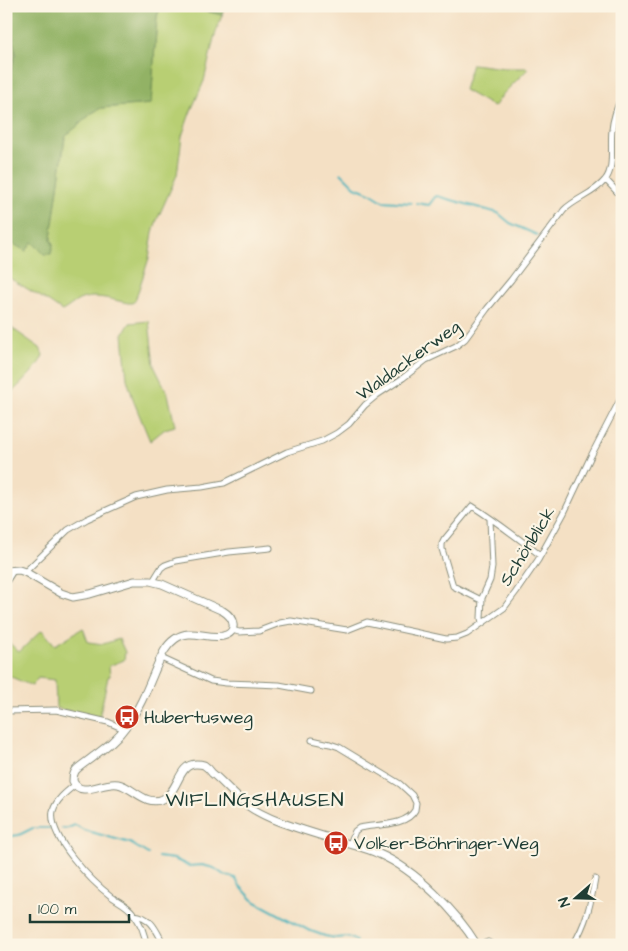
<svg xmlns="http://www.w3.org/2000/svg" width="628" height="951" font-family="'Architects Daughter',sans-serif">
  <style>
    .green { fill: #b8cf73; stroke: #6c8654 }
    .forest { fill: #92b265; stroke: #58784c }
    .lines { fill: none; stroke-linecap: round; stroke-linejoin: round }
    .stream { stroke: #42b2bb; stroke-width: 2 }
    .minor-casing { stroke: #8a8e7c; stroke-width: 7 }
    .tertiary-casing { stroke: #8a8e7c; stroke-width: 9 }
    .minor { stroke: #fff; stroke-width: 5 }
    .tertiary { stroke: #fff; stroke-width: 7 }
    .labels { text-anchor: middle; stroke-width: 4.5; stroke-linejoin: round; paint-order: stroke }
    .street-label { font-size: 18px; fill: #1f3d34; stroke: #fcf5e5 }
    .poi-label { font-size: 18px; fill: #1f3d34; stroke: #fcf5e5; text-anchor: start }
    .quarter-label { font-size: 20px; letter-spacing: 1px; fill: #1f3d34; stroke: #fcf5e5 }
  </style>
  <rect width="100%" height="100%" fill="#fcf5e5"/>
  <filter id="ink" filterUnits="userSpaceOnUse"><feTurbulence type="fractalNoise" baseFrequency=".02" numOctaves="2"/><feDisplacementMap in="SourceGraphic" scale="10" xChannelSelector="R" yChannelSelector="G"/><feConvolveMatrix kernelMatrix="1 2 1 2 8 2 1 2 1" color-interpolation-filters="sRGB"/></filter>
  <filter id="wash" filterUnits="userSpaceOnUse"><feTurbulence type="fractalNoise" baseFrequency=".0096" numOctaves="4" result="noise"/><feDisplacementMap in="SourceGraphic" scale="20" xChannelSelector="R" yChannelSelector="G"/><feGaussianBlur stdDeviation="1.12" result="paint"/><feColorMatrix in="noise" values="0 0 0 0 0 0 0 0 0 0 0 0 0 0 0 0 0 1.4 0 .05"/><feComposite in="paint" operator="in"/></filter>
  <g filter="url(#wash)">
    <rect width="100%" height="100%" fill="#f4e0c4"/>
    <path class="green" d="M 161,6 C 181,6 202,10 222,15 L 214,38 L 204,81 L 190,113 L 182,136 L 177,175 L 157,220 L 153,232 L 149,258 L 135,301 L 132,303 L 128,303 C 112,300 95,293 79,300 C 73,303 68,308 62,311 L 46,300 L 6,276 L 6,225 L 32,242 L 44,254 L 53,246 L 51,238 L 65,137 L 92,113 L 101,108 L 151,104 L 157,16 Z
      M 6,22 C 15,39 17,50 12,68 C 11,74 10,78 6,83 Z
      M 472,64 L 504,68 L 527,68 L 528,69 L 503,94 L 494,107 L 464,90 Z
      M 149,321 L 154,366 L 168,394 L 175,426 L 165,429 L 150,441 L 134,402 L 127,379 L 123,334 L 130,323 Z
      M 6,324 L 40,348 L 43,355 C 40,366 16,389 6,397 Z
      M 83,628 L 88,642 L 103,644 L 119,639 L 125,652 L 124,660 L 109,666 L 110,676 L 108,677 L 99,718 L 56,708 L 55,680 L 38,678 L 32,686 L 9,676 L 8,677 L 6,676 L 7,641 L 19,652 L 42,630 L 55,645 Z"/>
    <path class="forest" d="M 6,6 L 161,6 L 157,16 L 151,104 L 101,108 L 92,113 L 65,137 L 51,238 L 53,246 L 51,254 L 44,254 L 32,242 L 26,251 L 6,240 L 6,83 L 9,78 L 16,54 L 12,33 L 6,22 Z
      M 174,6 L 225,6 L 222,15 L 208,11 Z"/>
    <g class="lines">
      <path class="stream" d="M 341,173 L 355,187 L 370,193 L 383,201 L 411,203
        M 416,203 L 429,205 L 435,197 L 437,196 L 498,213 L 510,223 L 537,235
        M 62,828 L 68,828 L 75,825 L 84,830 L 130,843 L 148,854
        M 6,846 L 9,844 L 11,836 L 19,835 L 33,828 L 50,828
        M 158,857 L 174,859 L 189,866 L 202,865 L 214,868 L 224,875 L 235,878 L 240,886 L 254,901 L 308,930 L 325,936 L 335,938 L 349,937 L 356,941"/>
    </g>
  </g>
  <g filter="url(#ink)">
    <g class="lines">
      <defs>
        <path id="minor" d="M 606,180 L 622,197
          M 25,572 L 68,530 L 87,519 L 136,497 L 167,490 L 202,487 L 224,483 L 287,452 L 322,441 L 337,433 L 349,424 L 365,405 L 377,395 L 403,378 L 426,360 L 456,346 L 465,339 L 487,309 L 511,280 L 564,210 C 576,198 594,194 605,180 C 615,169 610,145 612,130 C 613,119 617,107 622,96
          M 153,581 L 161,568 L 165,565 L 176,561 L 229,552 L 270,548
          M 6,582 L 13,571
          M 481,600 L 453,586 L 442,549 L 442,544 L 444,540 L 472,506 C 496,521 518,538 540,555
          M 482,623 L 481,618 L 482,598 L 490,580 L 492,567 L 490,519
          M 232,630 L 239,632 L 259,631 L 280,623 L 291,621 L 347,630 L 367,622 L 446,639 L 457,638 L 467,634 L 504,608 L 516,592 L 538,560 L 564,513 L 591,456 L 622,396
          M 161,658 L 211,681 L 226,683 L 279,685 L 311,691
          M 6,711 L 56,710 L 108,722 L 124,729
          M 312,740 L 330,744 L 339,747 L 400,784 L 412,795 L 416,803 L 415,810 C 406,827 375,824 359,828 L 355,831 L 350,844
          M 75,785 C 66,792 56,800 53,811 C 48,837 92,882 112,897 C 119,902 127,905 133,913 C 140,922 145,934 146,945
          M 134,915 C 152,917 156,930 164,945
          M 480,945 L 488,942 L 493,945
          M 573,945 C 586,924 591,903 595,879"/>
        <path id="tertiary" d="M 6,571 L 19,570 L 25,572 L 61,593 L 73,597 L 90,594 L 134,581 L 150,581 L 162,584 L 223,611 C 235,618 238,633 223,636 C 206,639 190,628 175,639 C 165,646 161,657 156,668 C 148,687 140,708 127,725 C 118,738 106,747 94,756 C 88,761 81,765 76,770 C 73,774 73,777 73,781 C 81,799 102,781 118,784 C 133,787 146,807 163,799 C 179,791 178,764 196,764 C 199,764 201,764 204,765 C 207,767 210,770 212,773 C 223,782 232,793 243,802 C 254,811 267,817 280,822 C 299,829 319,835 339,841 C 352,845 366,848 379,854 C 416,870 456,911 477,945"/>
      </defs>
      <use href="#minor" class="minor-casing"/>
      <use href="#tertiary" class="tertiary-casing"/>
      <use href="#minor" class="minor"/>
      <use href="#tertiary" class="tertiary"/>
    </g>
  </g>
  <defs>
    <symbol id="bus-disc" viewBox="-11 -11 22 22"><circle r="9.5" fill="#c8321e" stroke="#fcf5e5"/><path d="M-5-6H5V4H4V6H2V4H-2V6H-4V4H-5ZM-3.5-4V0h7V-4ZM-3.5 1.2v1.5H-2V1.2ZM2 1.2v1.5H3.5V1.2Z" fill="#fff"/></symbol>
  </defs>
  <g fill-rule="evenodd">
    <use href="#bus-disc" x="113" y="703" width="28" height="28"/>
    <use href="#bus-disc" x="322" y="829" width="28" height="28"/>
  </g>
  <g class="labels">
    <g class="street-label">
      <text transform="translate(408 360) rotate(-36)" y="6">Waldackerweg</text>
      <text transform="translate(527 546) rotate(-58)" y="6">Schönblick</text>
    </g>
    <g class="poi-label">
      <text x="144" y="723">Hubertusweg</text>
      <text x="354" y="849">Volker-Böhringer-Weg</text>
    </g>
    <g class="quarter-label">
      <text x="255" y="806">WIFLINGSHAUSEN</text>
    </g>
  </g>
  <rect width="628" height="951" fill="none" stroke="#fcf5e5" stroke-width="25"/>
  <g transform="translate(576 898) rotate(250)" stroke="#fcf5e5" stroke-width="4" paint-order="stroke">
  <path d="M0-4L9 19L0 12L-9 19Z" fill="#1f3d34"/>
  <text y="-8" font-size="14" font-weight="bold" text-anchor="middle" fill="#1f3d34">N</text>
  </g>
  <path d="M30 914v8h99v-8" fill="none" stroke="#1f3d34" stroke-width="2.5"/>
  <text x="38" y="914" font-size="15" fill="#1f3d34" stroke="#fcf5e5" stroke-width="4" paint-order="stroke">100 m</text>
</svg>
